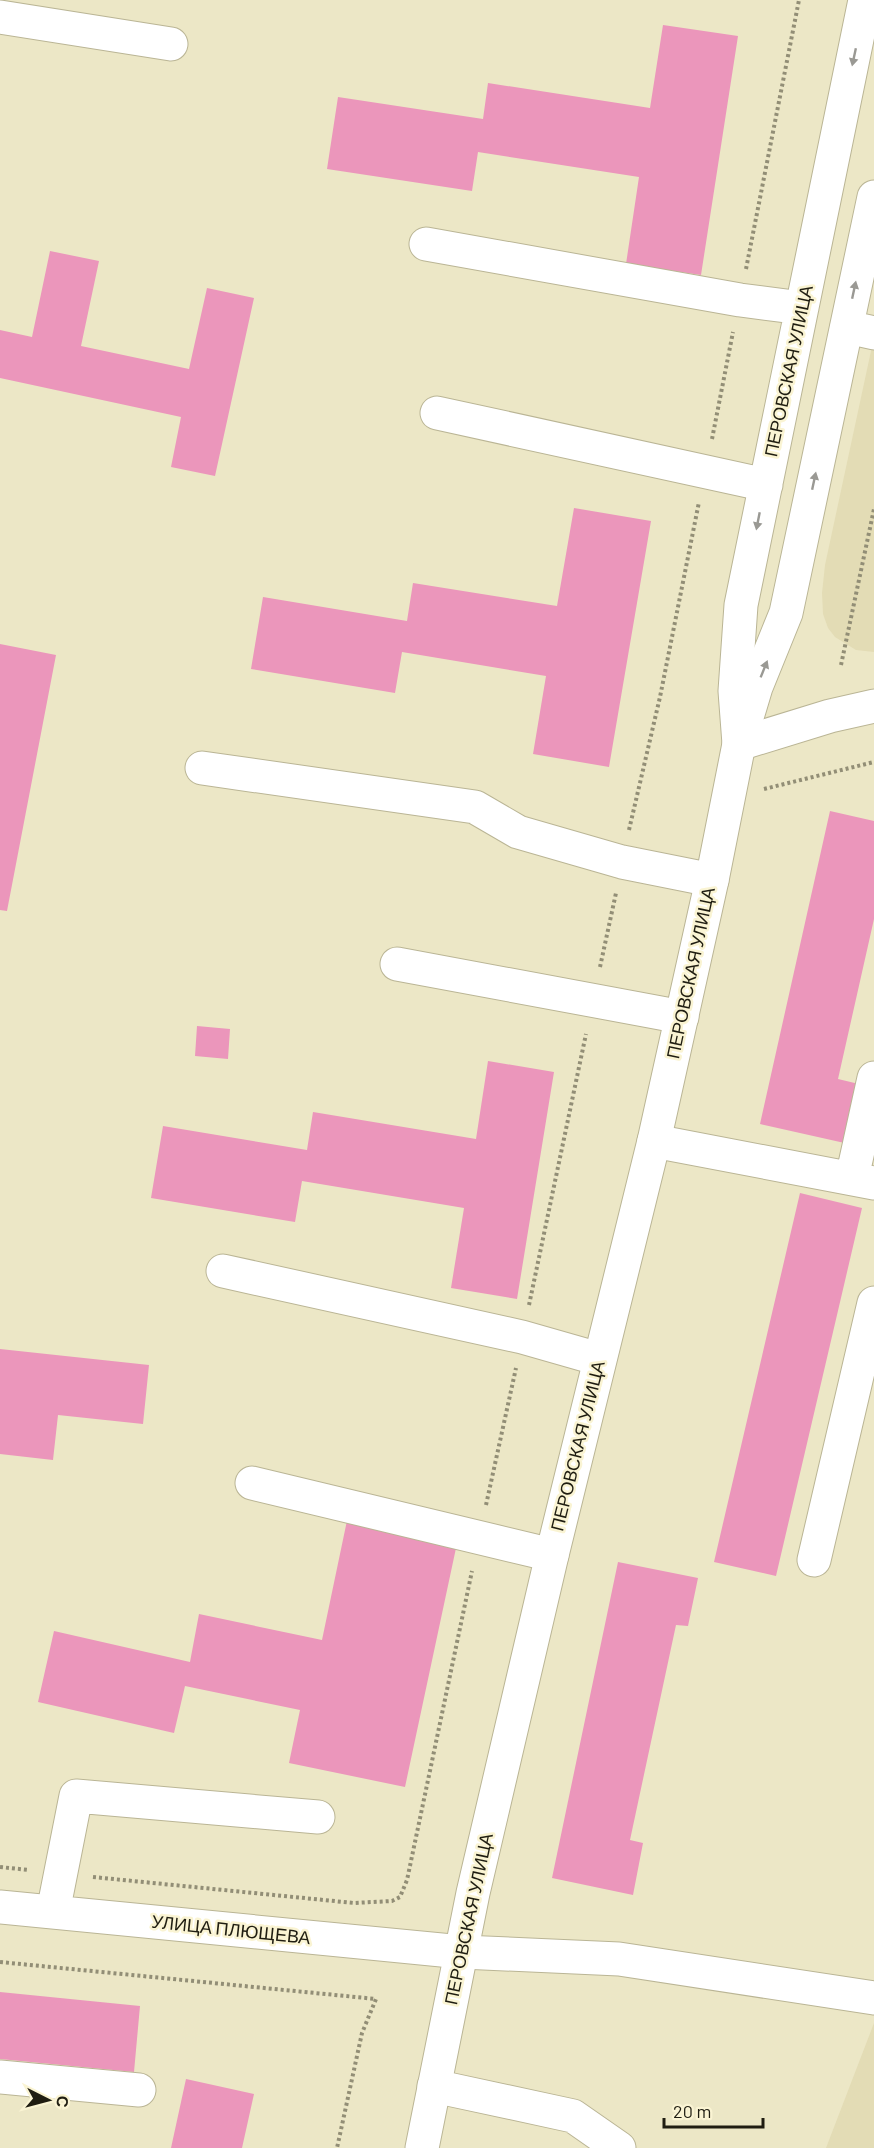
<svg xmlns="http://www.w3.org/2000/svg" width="874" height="2148" font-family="Barlow,sans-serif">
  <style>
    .built { fill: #e3dcb5 }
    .building { fill: #eb96bb }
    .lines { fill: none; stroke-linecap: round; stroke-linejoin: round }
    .minor-casing { stroke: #bab595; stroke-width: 35 }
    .major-casing { stroke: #bab595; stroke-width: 35 }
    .path { stroke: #928e76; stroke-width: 4; stroke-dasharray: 3 3; stroke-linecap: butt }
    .minor { stroke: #fff; stroke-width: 33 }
    .major { stroke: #fff; stroke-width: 33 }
    .oneway { fill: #9a9994 }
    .labels { text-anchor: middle; stroke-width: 5; stroke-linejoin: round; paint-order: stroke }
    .street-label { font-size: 18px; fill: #1f1d11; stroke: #faf4d3 }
  </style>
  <rect width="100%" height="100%" fill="#ece7c6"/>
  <path class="built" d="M 874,337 L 874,652 L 856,650 L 835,637 L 828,628 L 823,614 L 822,593 L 825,565 Z
    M 874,2023 L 874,2148 L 826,2148 Z"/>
  <path class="building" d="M 663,25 L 738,36 L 701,275 L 626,264 L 639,177 L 478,152 L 472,191 L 327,169 L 338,97 L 483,119 L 488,83 L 650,108 Z
    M 50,251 L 99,261 L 81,346 L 189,369 L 207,288 L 254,298 L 215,476 L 171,467 L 181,417 L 0,378 L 0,330 L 32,337 Z
    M 574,508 L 651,521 L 609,767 L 533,754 L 546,676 L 402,652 L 395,693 L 251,669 L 263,597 L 407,621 L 413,583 L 557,606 Z
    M 0,644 L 56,655 L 7,911 L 0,910 Z
    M 830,811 L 874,821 L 874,919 L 838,1079 L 863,1085 L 849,1144 L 760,1124 Z
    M 197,1026 L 230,1029 L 228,1059 L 195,1056 Z
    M 488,1061 L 554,1072 L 517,1299 L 451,1288 L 464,1208 L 302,1181 L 295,1222 L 151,1198 L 163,1126 L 307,1150 L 313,1112 L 476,1139 Z
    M 800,1193 L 862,1208 L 776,1576 L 714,1562 Z
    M 0,1349 L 149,1365 L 143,1424 L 58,1415 L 53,1460 L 0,1454 Z
    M 349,1511 L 459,1534 L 405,1787 L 289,1763 L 300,1710 L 185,1686 L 174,1733 L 38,1702 L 54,1631 L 190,1662 L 199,1614 L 322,1640 Z
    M 618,1562 L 698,1578 L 688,1626 L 676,1625 L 630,1840 L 643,1843 L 633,1895 L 552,1878 Z
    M 0,1992 L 140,2006 L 134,2072 L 0,2059 Z
    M 186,2079 L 254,2094 L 242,2148 L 171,2148 Z"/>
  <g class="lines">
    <defs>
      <path id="minor" d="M 865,0 L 741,605 L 735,691 L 739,744 L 830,716 L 874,706
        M 0,17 L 171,44
        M 426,244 L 740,300 L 802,308
        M 847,327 L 874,333
        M 437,413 L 766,485
        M 202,768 L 475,807 L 518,832 L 622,862 L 712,880
        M 397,964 L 682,1017
        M 654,1141 L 874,1183
        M 852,1178 L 874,1078
        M 223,1271 L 522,1337 L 599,1359
        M 252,1483 L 552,1555
        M 814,1560 L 874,1303
        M 0,1907 L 462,1952 L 619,1959 L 874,1998
        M 53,1912 L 76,1796 L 318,1817
        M 0,2077 L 139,2090
        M 434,2086 L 573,2116 L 619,2148"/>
      <path id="major" d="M 422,2148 L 473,1893 L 552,1555 L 654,1141 L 712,880 L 739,744 L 756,687 L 786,613 L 874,197"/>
    </defs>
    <use href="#minor" class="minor-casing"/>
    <use href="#major" class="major-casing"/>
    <path class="path" d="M 746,269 L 799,0
      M 712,439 L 733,332
      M 841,665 L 874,509
      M 764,789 L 874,762
      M 629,830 L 660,697 L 699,502
      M 600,967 L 616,893
      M 529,1305 L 586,1034
      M 486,1505 L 516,1368
      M 0,1867 L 29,1870
      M 93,1877 L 354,1903 L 392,1901 L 400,1897 L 407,1880 L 472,1571
      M 0,1962 L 376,1999 L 362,2033 L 337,2148"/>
    <use href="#minor" class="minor"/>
    <use href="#major" class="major"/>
  </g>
  <defs><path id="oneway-solid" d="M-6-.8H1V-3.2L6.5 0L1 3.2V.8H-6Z" transform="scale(1.5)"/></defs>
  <g class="oneway">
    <use href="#oneway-solid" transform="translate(854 57) rotate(102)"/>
    <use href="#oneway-solid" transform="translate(854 290) rotate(-78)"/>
    <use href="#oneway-solid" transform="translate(814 481) rotate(-78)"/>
    <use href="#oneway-solid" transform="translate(758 521) rotate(101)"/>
    <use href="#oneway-solid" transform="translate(764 669) rotate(-68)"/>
  </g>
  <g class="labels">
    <g class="street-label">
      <text transform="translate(789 371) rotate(-78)" y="6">ПЕРОВСКАЯ УЛИЦА</text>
      <text transform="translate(691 973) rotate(-78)" y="6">ПЕРОВСКАЯ УЛИЦА</text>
      <text transform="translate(578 1446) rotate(-76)" y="6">ПЕРОВСКАЯ УЛИЦА</text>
      <text transform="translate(469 1919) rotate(-78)" y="6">ПЕРОВСКАЯ УЛИЦА</text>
      <text transform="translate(231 1930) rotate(6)" y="6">УЛИЦА ПЛЮЩЕВА</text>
    </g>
  </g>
  <g transform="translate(48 2100) rotate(96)" stroke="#faf4d3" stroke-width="4.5" paint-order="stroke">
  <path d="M0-4.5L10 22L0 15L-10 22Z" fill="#1f1d11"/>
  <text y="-9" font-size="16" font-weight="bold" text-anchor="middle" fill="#1f1d11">С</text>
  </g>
  <path d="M664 2118v9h99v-9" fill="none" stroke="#1f1d11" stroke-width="3"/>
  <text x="673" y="2118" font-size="18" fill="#1f1d11" stroke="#faf4d3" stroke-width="4.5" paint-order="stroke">20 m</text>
</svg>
